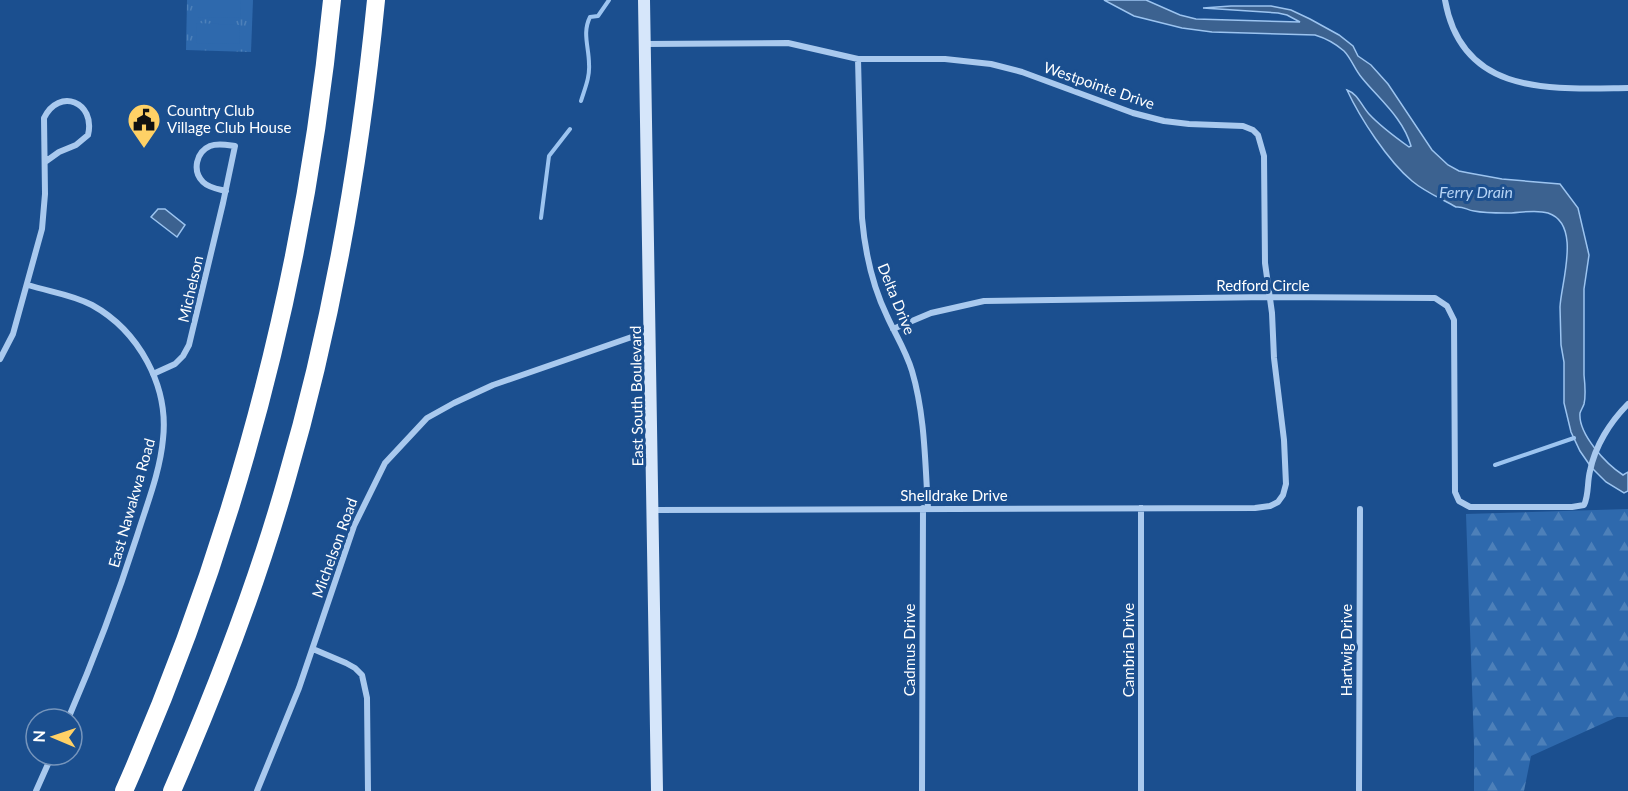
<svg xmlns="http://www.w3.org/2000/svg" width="1628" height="791" font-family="Lato,sans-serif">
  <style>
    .grass { fill: url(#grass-tufts) }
    .forest { fill: url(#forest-firs) }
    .pitch { fill: #2e69ad }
    .water { fill: #3c6290; stroke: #9cc4f0; stroke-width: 1.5 }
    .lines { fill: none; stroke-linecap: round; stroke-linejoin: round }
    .stream { stroke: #9cc4f0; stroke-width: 4 }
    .street { stroke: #a9c9ee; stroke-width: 6 }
    .secondary { stroke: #d6e6fa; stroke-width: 12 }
    .highway { stroke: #fff; stroke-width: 18 }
    .labels { text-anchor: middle; stroke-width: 6; stroke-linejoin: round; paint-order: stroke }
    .street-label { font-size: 15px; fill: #fff; stroke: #1b4f8f }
    .poi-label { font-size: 15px; fill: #fff; stroke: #1b4f8f; text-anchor: start }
    .water-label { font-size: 16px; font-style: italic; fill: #b5d3f5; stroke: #1b4f8f }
  </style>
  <defs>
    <pattern id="grass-tufts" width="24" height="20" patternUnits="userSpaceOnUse" patternTransform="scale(1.5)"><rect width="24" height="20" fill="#2e69ad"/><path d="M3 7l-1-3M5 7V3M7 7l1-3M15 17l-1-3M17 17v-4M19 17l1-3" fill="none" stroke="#4d80b9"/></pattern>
    <pattern id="forest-firs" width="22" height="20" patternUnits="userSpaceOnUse" patternTransform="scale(1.5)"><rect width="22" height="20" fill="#2e69ad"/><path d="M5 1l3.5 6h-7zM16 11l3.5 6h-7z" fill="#4d80b9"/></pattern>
  </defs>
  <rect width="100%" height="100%" fill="#1b4f8f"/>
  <path class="grass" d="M 187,0 L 253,0 L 251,52 L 186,50 Z"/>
  <path class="forest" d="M 1628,509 L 1628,717 L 1617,717 L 1531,756 L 1524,791 L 1474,791 L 1474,745 L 1466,514 Z"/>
  <path class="pitch" d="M 197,0 L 241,0 L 240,18 L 197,17 Z
    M 197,23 L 240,25 L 239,44 L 196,43 Z"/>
  <path class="water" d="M 1104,0 L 1146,0 L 1180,15 L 1196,19 L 1300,22 L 1287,15 L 1278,13 L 1203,8 L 1231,6 L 1271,6 L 1291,10 L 1310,19 L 1339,35 L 1353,46 L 1358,56 L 1371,65 L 1388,84 L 1432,150 L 1448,165 L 1459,171 L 1469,173 L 1502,179 L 1560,184 L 1578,208 L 1589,255 L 1584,289 L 1584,375 C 1585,384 1586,395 1584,404 C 1583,407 1581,410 1580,413 C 1578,434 1606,464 1623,475 L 1628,472 L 1628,491 L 1624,493 L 1606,482 L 1591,467 L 1580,451 L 1571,432 L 1564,403 L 1564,362 L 1561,345 L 1560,307 C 1561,283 1582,224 1548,213 C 1536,209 1519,213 1506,213 C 1496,213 1484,213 1474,211 C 1467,210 1463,206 1456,207 C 1442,199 1425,192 1412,181 C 1388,161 1360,118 1347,90 C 1358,94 1361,105 1369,114 C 1381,127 1395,137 1409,147 L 1411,146 C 1403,118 1380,100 1362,78 C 1355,70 1351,58 1344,51 C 1336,44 1325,38 1315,35 L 1212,32 L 1182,28 L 1134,16 Z
    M 158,209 L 165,209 L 185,225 L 177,237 L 151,217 Z"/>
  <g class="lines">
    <path class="stream" d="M 581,101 C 585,88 590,77 589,64 C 589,47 582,33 590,17 L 598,16 L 609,0
      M 541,218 L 549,156 L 570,129
      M 1495,465 L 1574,438"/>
    <path class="street" d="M 1445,0 C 1462,97 1552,89 1628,88
      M 645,44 L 788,43 L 858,59 L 945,59 L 991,64 L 1022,72 L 1133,113 L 1164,121 L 1189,124 L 1243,126 L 1253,130 L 1258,135 L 1264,156 L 1265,263 L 1272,313 L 1274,358 L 1284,440 L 1286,484 L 1283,495 L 1278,502 L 1270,506 L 1255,508 L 653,510
      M 858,59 L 862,218 C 865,252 872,285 887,316 C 895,334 906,351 912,371 C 925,415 925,462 928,508
      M 28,285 C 50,292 71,294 92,305 C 139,331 169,386 163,439 C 160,472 147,504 137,536 C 117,598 94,659 68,719
      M 893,329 L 931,313 L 984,301 L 1270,297 L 1435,298 L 1447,306 L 1454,320 L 1455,492 L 1459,501 L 1470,507 L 1572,507 L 1584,505 C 1589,495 1587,482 1590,471 C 1595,446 1610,422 1628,404
      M 0,359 L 13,334 L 42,229 L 45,194 L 44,118 C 59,87 96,102 88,135 L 76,145 L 59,152 L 45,162
      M 153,374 L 175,364 L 183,356 L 189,345 L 223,203 L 235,146 C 227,145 218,143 210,146 C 196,152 192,171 203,182 C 209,188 218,189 226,191
      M 313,649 L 346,663 L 355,668 L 362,675 L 367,698 L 368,791
      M 36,791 L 52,755
      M 257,791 L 299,688 L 354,526 L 385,463 L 427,418 L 454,403 L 493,385 L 649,331
      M 922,791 L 923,508
      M 1141,791 L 1141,508
      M 1359,791 L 1360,509"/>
    <path class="secondary" d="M 644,0 L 657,791"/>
    <path class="highway" d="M 124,791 C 236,537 305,277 332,0
      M 172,791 C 216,690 256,587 286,481 C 332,324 360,163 376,0"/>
  </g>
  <defs>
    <symbol id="civic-pin" viewBox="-11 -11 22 30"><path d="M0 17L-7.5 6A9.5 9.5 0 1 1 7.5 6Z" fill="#ffd166" stroke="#1b4f8f"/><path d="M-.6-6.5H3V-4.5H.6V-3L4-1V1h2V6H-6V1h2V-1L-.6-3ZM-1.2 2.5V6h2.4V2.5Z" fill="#111"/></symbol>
  </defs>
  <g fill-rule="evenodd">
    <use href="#civic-pin" x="125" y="101" width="38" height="52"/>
  </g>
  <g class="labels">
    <g class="street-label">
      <text transform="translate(1099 86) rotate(19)" y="5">Westpointe Drive</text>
      <text x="1263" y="291">Redford Circle</text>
      <text transform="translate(191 289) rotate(-77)" y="5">Michelson</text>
      <text transform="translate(896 299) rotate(68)" y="5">Delta Drive</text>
      <text transform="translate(637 396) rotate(-91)" y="5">East South Boulevard</text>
      <text x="954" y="501">Shelldrake Drive</text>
      <text transform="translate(132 503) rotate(-74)" y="5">East Nawakwa Road</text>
      <text transform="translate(335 548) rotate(-70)" y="5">Michelson Road</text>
      <text transform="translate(910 650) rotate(-90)" y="5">Cadmus Drive</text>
      <text transform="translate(1129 650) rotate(-90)" y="5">Cambria Drive</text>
      <text transform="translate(1347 650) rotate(-90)" y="5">Hartwig Drive</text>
    </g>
    <g class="poi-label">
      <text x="167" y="116">Country Club<tspan x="167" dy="17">Village Club House</tspan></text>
    </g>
    <g class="water-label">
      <text x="1476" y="198">Ferry Drain</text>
    </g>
  </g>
  <g transform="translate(54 737) rotate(272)"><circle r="28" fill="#1b4f8f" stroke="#7695bc" stroke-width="1.5"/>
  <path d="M0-4.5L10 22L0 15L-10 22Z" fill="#ffd166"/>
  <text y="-9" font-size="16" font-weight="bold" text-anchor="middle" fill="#ffffff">N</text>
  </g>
</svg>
